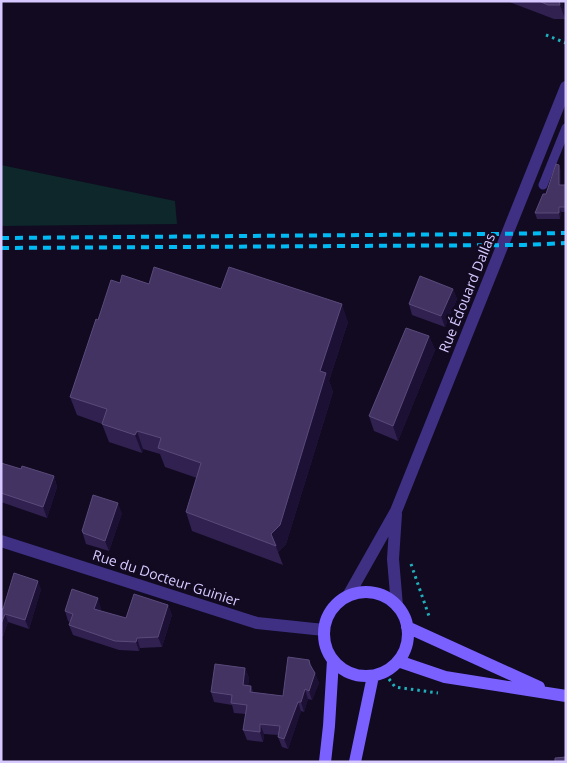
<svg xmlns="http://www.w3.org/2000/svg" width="567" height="763" font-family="'Open Sans',sans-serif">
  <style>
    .grass { fill: #0d272a }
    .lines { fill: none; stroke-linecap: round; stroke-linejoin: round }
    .path { stroke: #20b0bc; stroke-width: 3; stroke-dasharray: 2.5 4; stroke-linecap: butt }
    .service { stroke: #3f3084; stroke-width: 9 }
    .tertiary { stroke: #3f3084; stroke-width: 12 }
    .secondary { stroke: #7a60ff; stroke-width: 12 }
    .rail { stroke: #00baf4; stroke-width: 4; stroke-dasharray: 8 6; stroke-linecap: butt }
    .wall { fill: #312150 }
    .shaded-wall { fill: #1c1035 }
    .building { fill: #423363; stroke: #5a4a7b }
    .labels { text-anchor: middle; stroke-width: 5; stroke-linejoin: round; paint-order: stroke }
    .street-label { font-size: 14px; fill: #d7c9ff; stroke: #110a20 }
  </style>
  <rect width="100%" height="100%" fill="#110a20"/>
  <path class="grass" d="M 1,165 L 175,201 L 177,224 L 1,226 Z"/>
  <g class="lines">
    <path class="path" d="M 546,35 L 566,43
      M 411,564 L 430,619
      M 389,679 L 395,687 L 438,693"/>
    <path class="service" d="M 543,185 L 566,128"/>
    <path class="tertiary" d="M 396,514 L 393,559 L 397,606
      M 1,541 L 257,623 L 324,630
      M 348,596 L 396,511 L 566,87"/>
    <path class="secondary" d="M324 634a42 42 0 1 1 84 0a42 42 0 1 1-84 0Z
      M 407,627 L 539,687
      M 398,661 L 445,677 L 566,696
      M 325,762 L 329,726 L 333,660
      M 355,762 L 373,676"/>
    <path class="rail" d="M 1,238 L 490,234 L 566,233
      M 1,248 L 524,245 L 566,243"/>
  </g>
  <path class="wall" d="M 507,1 L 562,1 L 565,19 L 554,19 Z
    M 561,170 L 561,185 L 566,185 L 566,212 L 561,212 L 560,219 L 537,219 L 535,213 L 546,194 Z
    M 120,283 L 221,289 L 348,322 L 329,381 L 333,392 L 286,544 L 278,552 L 283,565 L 192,531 L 186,512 L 197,478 L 165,467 L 160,454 L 143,449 L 142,453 L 109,442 L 102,424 L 77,415 L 70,397 L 98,320 Z
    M 453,289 L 457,299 L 445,327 L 412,315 L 409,304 Z
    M 429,336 L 435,350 L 398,441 L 374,431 L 369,416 Z
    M 1,463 L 21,469 L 54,476 L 57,487 L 47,518 L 1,502 Z
    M 122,513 L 109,551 L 86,544 L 82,531 Z
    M 41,589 L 29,629 L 8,622 L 3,636 L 1,635 L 1,609 L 3,609 Z
    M 168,605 L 172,615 L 162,647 L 140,648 L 139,651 L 119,650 L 73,635 L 69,625 L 70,622 L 68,621 L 65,611 L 101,608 L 100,611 L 126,618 Z
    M 309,660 L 319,683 L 312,700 L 308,699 L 304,712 L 301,711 L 288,749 L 282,747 L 278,737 L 278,735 L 264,734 L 263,742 L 247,740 L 243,730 L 246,714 L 234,713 L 232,705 L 214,702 L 211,692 L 245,668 L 249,678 L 248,686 L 251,686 L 253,692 L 283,696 Z"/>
  <path class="shaded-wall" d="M 559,1 L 562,1 L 565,19 L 560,5 Z
    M 559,165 L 561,170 L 561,190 L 559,185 Z
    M 559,207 L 561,212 L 560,219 L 559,213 Z
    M 453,289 L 457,299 L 445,327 L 441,316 Z
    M 342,304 L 348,322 L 329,381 L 333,392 L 286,544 L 278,552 L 271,534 L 320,371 Z
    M 429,336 L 435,350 L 398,441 L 393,426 Z
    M 137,431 L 143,449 L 142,453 L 135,435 Z
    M 54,476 L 57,487 L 47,518 L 43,507 Z
    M 118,503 L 122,513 L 109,551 L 105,541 Z
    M 38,581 L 41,589 L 29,629 L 25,620 Z
    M 98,598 L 101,608 L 98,619 L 94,609 Z
    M 168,605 L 172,615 L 162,647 L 158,637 Z
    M 5,614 L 8,622 L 3,636 L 1,630 L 1,624 Z
    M 137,638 L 140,648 L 139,651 L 136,642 Z
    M 245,668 L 249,678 L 247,695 L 243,685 Z
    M 315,673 L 319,683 L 312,700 L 309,691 Z
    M 305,689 L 308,699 L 304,712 L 301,702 Z
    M 298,702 L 301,711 L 288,749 L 284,739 Z
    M 260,724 L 264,734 L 263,742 L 260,732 Z"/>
  <path class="building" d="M 539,1 L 559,1 L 560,5 L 548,5 Z
    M 556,164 L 559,165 L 559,185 L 566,185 L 566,207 L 559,207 L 559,213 L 535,213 L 543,194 L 546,194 Z
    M 154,267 L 221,289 L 229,267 L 342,304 L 320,371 L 326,373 L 280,525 L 271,534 L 276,546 L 186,512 L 201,463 L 158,448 L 161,438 L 137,431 L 135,435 L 102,424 L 107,409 L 70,397 L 96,319 L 98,320 L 111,280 L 120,283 L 122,275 L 149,284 Z
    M 420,276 L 453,289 L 441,316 L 409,304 Z
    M 406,328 L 429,336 L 393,426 L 369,416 Z
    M 1,463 L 21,469 L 22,466 L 54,476 L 43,507 L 1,493 Z
    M 93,495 L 118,503 L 105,541 L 83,533 L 83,532 L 82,531 Z
    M 14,573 L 38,581 L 25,620 L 5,614 L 1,624 L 1,609 L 3,609 Z
    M 72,589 L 98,598 L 94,609 L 126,618 L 134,594 L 168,605 L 158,637 L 137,638 L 136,642 L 115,641 L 69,625 L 73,614 L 65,611 Z
    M 288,657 L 309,660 L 310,665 L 315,673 L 309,691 L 305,689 L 301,702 L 298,702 L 284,739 L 278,737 L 280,726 L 260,724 L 260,732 L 243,730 L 247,705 L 231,703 L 232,695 L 211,692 L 215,664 L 245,668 L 243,685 L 251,686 L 250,692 L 283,696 Z
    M 566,757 L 566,762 L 555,762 L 555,758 Z"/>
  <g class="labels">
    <g class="street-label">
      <text transform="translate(467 293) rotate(-68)" y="5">Rue Édouard Dallas</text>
      <text transform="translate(166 578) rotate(18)" y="5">Rue du Docteur Guinier</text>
    </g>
  </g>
  <rect width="567" height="763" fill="none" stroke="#d7c9ff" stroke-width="5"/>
</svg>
